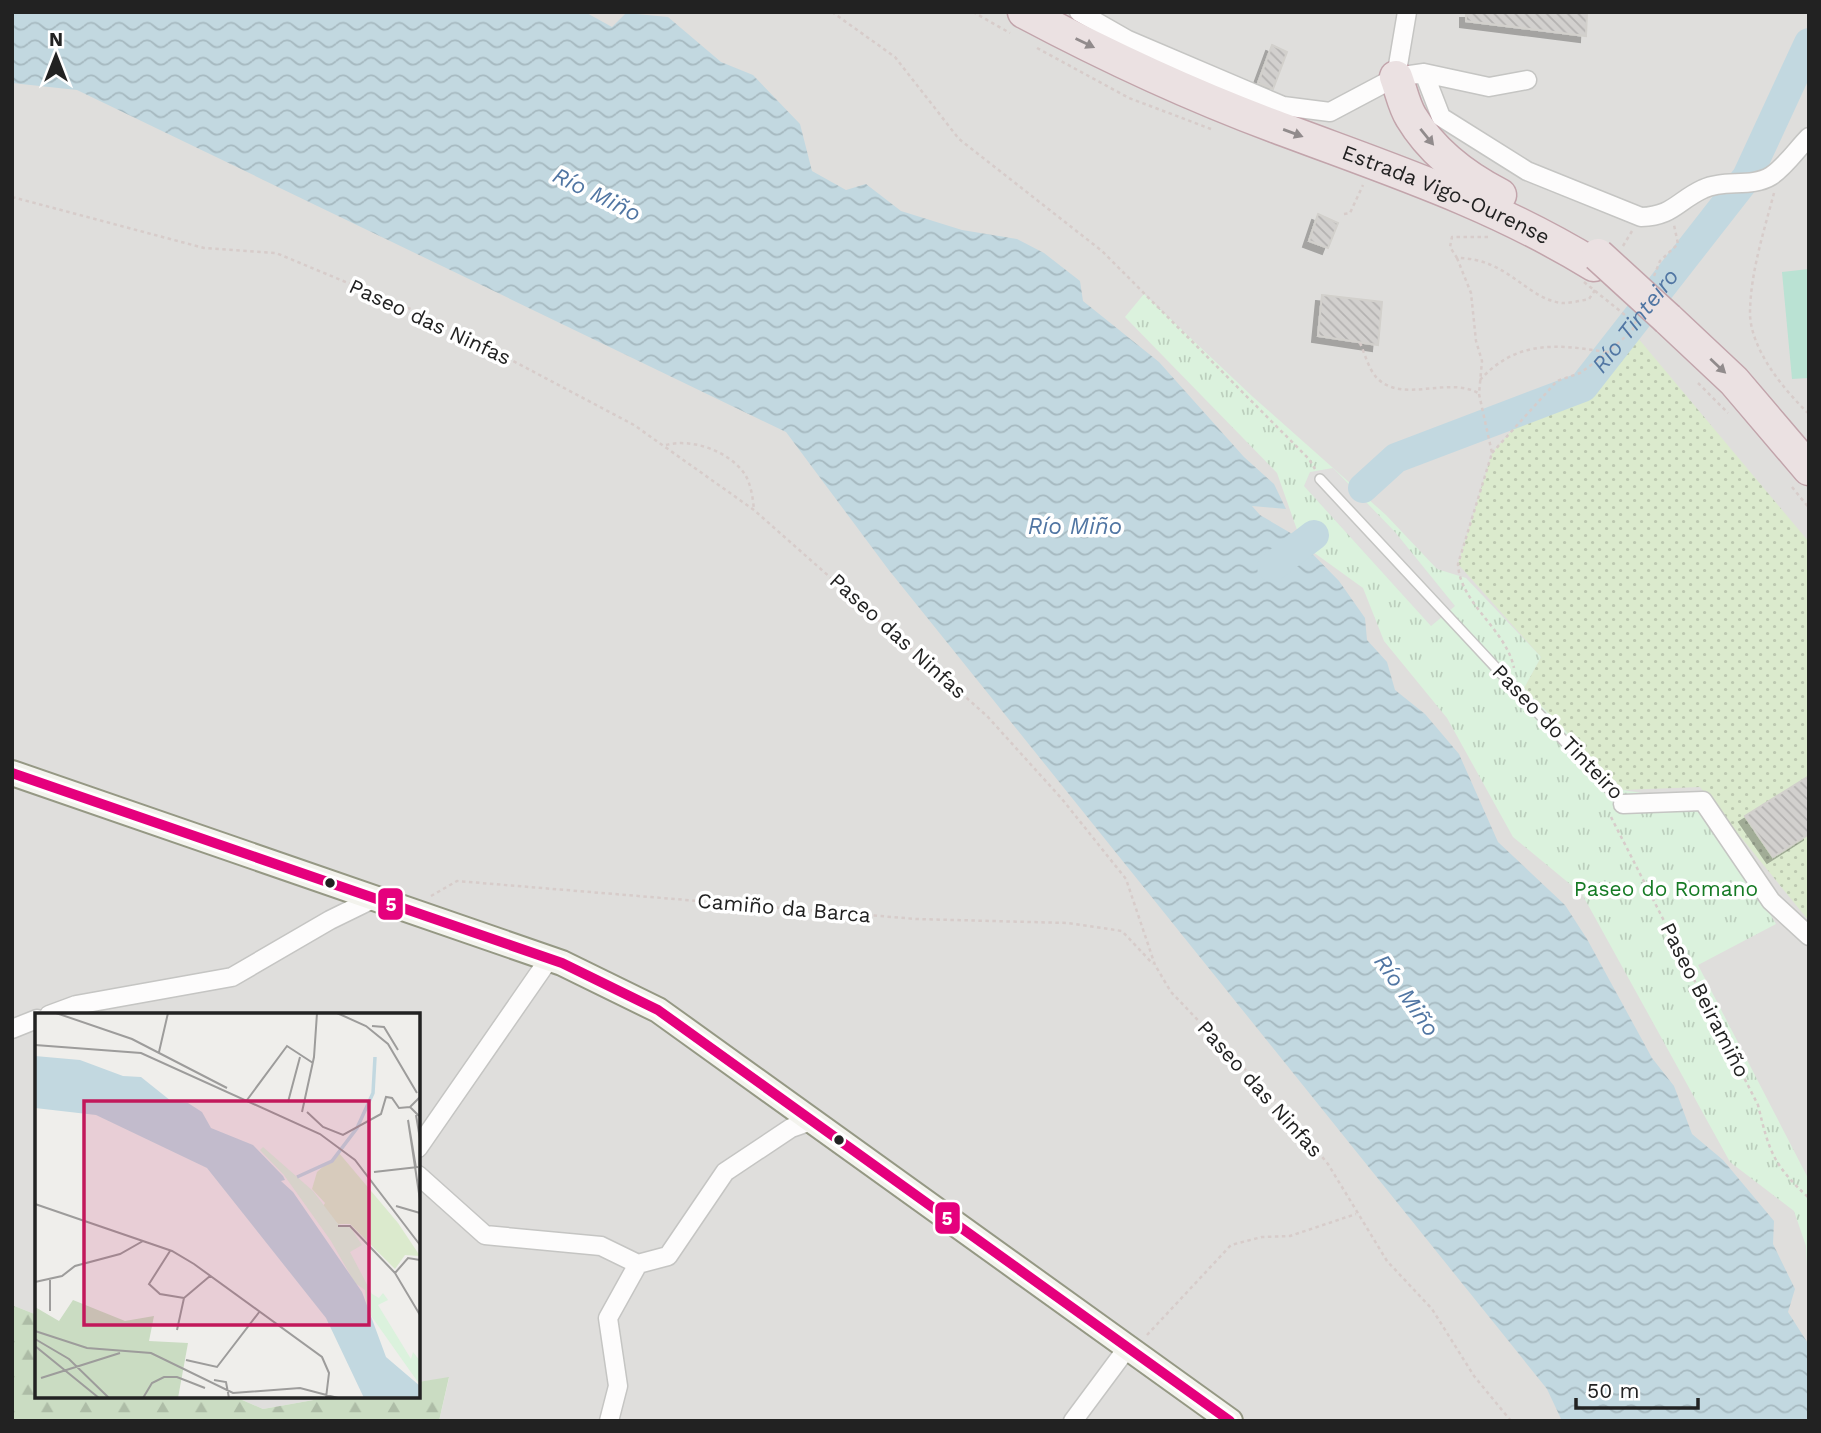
<svg xmlns="http://www.w3.org/2000/svg" width="1821" height="1433" font-family="'Work Sans',sans-serif">
  <style>
    .residential { fill: #dfdedc }
    .grass { fill: url(#grass-dots) }
    .forest { fill: url(#forest-firs) }
    .park { fill: url(#park-tufts) }
    .pitch { fill: #bae2d3 }
    .parking { fill: #e0dfde }
    .water { fill: url(#water-waves) }
    .lines { fill: none; stroke-linecap: round; stroke-linejoin: round }
    .river { stroke: #c2d8e0; stroke-width: 30 }
    .building { fill: url(#building-back-hatch); stroke: #d2d0cc; stroke-width: 2; filter: url(#shadow) }
    .lane-casing { stroke: #c5c5c3; stroke-width: 12 }
    .street-casing { stroke: #c5c5c3; stroke-width: 21 }
    .secondary-casing { stroke: #959884; stroke-width: 28 }
    .highway-casing { stroke: #c2a4ab; stroke-width: 35 }
    .path { stroke: #d7ccca; stroke-width: 2.5; stroke-dasharray: 3.5 3.5; stroke-linecap: butt }
    .lane { stroke: #fdfcfc; stroke-width: 9 }
    .street { stroke: #fdfcfc; stroke-width: 18 }
    .secondary { stroke: #f3f3ed; stroke-width: 24 }
    .highway { stroke: #ebe1e2; stroke-width: 32 }
    .highway-bridge-casing { stroke: #c2a4ab; stroke-width: 35; stroke-linecap: butt }
    .path-bridge { stroke: #d7ccca; stroke-width: 2.5; stroke-dasharray: 3.5 3.5; stroke-linecap: butt }
    .highway-bridge { stroke: #ebe1e2; stroke-width: 32 }
    .bus-1-casing { stroke: #fff; stroke-width: 16 }
    .bus-1 { stroke: #e5007d; stroke-width: 10 }
    .oneway { fill: #918b8c }
    .bus-dot { fill: #222; stroke: #fff; stroke-width: 2.5 }
    .labels { text-anchor: middle; stroke-width: 7; stroke-linejoin: round; paint-order: stroke }
    .street-label { font-size: 21px; fill: #222; stroke: #fff }
    .park-label { font-size: 21px; fill: #157a24; stroke: #fff }
    .water-label { font-size: 23px; font-style: italic; fill: #5176a3; stroke: #fff }
    .inset-river { fill: none; stroke: #c2d8e0; stroke-width: 3.5 }
    .inset-road { fill: none; stroke: #9d9c9b; stroke-width: 2 }
    .view { fill: #c2185b; fill-opacity: 0.15; stroke: #c2185b; stroke-width: 3.5 }
    .inset-edge { fill: none; stroke: #222; stroke-width: 3.5 }
    .line-badge { stroke: #fff; stroke-width: 2.5 }
    .badge-label { font-size: 19px; text-anchor: middle; font-weight: bold; fill: #fff }
  </style>
  <defs>
    <pattern id="grass-dots" width="8" height="8" patternUnits="userSpaceOnUse" patternTransform="scale(1.75)"><rect width="8" height="8" fill="#dbeacd"/><path d="M2 2h.1M6 6h.1" fill="none" stroke="#bcc8b0" stroke-width="1.8" stroke-linecap="round"/></pattern>
    <pattern id="forest-firs" width="22" height="20" patternUnits="userSpaceOnUse" patternTransform="scale(1.75)"><rect width="22" height="20" fill="#cadcc2"/><path d="M5 1l3.5 6h-7zM16 11l3.5 6h-7z" fill="#adbca6"/></pattern>
    <pattern id="park-tufts" width="24" height="20" patternUnits="userSpaceOnUse" patternTransform="scale(1.75)"><rect width="24" height="20" fill="#dbf2dd"/><path d="M3 7l-1-3M5 7V3M7 7l1-3M15 17l-1-3M17 17v-4M19 17l1-3" fill="none" stroke="#bccfbd"/></pattern>
    <pattern id="water-waves" width="16" height="10" patternUnits="userSpaceOnUse" patternTransform="scale(1.75)"><rect width="16" height="10" fill="#c2d8e0"/><path d="M0 5q4-4 8 0t8 0" fill="none" stroke="#a6b9c0"/></pattern>
    <pattern id="building-back-hatch" width="6" height="6" patternUnits="userSpaceOnUse" patternTransform="scale(1.75)"><rect width="6" height="6" fill="#d2d0ce"/><path d="M-1 5l2 2M0 0l6 6M5-1l2 2" fill="none" stroke="#b4b2b1"/></pattern>
    <filter id="shadow"><feDropShadow dx="-6" dy="6" stdDeviation="0" flood-color="#0004"/></filter>
  </defs>
  <rect width="100%" height="100%" fill="#efeeeb"/>
  <path class="residential" d="M 12,12 L 1809,12 L 1809,1421 L 439,1421 L 449,1378 L 418,1382 L 418,1015 L 37,1015 L 37,1315 L 12,1305 Z
    M 233,1396 L 336,1396 L 263,1409 Z"/>
  <path class="grass" d="M 1632,331 L 1809,542 L 1809,921 L 1700,787 L 1623,790 L 1524,688 L 1541,657 L 1458,564 L 1492,453 L 1528,412 L 1591,393 Z"/>
  <path class="forest" d="M 12,1305 L 37,1315 L 37,1396 L 233,1396 L 263,1409 L 336,1396 L 418,1396 L 418,1382 L 449,1377 L 439,1421 L 12,1421 Z"/>
  <path class="park" d="M 1144,294 L 1253,397 L 1386,515 L 1437,569 L 1466,578 L 1541,657 L 1524,688 L 1623,790 L 1661,796 L 1688,809 L 1710,815 L 1776,924 L 1698,965 L 1809,1180 L 1809,1308 L 1806,1246 L 1794,1211 L 1730,1162 L 1582,894 L 1513,837 L 1447,718 L 1384,641 L 1363,588 L 1302,544 L 1277,473 L 1125,317 Z"/>
  <path class="pitch" d="M 1809,269 L 1809,378 L 1792,379 L 1782,272 Z"/>
  <path class="parking" d="M 1333,468 L 1395,532 L 1455,606 L 1431,626 L 1304,486 L 1310,472 Z"/>
  <path class="water" d="M 12,12 L 585,12 L 612,27 L 626,13 L 668,17 L 721,62 L 753,75 L 800,124 L 812,171 L 846,190 L 866,184 L 901,211 L 962,230 L 1017,239 L 1044,253 L 1080,281 L 1083,301 L 1159,362 L 1244,457 L 1274,484 L 1286,509 L 1252,506 L 1260,515 L 1294,535 L 1339,581 L 1365,618 L 1367,640 L 1387,662 L 1395,690 L 1425,714 L 1459,754 L 1498,842 L 1565,905 L 1587,939 L 1652,1058 L 1674,1086 L 1692,1134 L 1723,1160 L 1774,1221 L 1773,1244 L 1795,1289 L 1788,1312 L 1809,1345 L 1809,1421 L 1562,1421 L 1547,1389 L 888,569 L 786,432 L 77,90 L 12,83 Z"/>
  <g class="lines">
    <g class="river">
      <path id="s1" d="M 1363,488 L 1396,458 L 1583,387 L 1747,177 L 1809,43"/>
      <path d="M 1272,567 L 1314,535"/>
    </g>
  </g>
  <path class="building" d="M 1466,12 L 1587,12 L 1586,36 L 1466,21 Z
    M 1272,45 L 1287,52 L 1273,89 L 1258,83 Z
    M 1318,214 L 1338,223 L 1328,248 L 1309,241 Z
    M 1322,295 L 1382,302 L 1378,345 L 1318,336 Z
    M 1809,776 L 1809,834 L 1773,857 L 1745,816 Z"/>
  <g class="lines">
    <defs>
      <path id="lane" d="M 1320,479 L 1623,804"/>
      <path id="street" d="M 1079,12 L 1128,40 L 1283,106 L 1330,112 L 1396,77 L 1424,73 L 1489,87 L 1527,80
        M 1424,73 L 1441,117 L 1527,171 L 1641,217 C 1673,216 1677,201 1703,189 C 1723,179 1752,188 1771,176 C 1785,167 1797,149 1809,137
        M 1396,77 L 1407,12
        M 1623,804 L 1703,801 L 1771,901 L 1809,936
        M 49,1015 L 76,1005 L 232,977 L 330,920 L 375,898
        M 12,1029 L 37,1019
        M 418,1148 L 549,959
        M 418,1175 L 485,1235 L 601,1246 L 638,1264
        M 609,1421 L 618,1386 L 608,1318 L 638,1264 L 668,1256 L 725,1172 L 791,1128 L 814,1120
        M 1073,1421 L 1128,1347"/>
      <path id="secondary" d="M 12,773 L 562,963 L 658,1010 L 1230,1421"/>
      <g id="highway">
        <path id="s2" d="M 1024,12 C 1105,55 1188,94 1274,126 C 1388,169 1489,201 1594,265"/>
        <path d="M 1396,77 C 1401,90 1404,106 1411,117 C 1432,152 1465,177 1500,195"/>
        <path d="M 1668,319 L 1734,381 L 1809,469"/>
      </g>
    </defs>
    <use href="#lane" class="lane-casing"/>
    <use href="#street" class="street-casing"/>
    <use href="#secondary" class="secondary-casing"/>
    <use href="#highway" class="highway-casing"/>
    <path class="path" d="M 832,12 L 895,57 L 959,139 L 1102,251 L 1309,459 L 1315,469
      M 973,12 L 1010,33
      M 1037,48 L 1129,98 L 1211,129
      M 1774,193 C 1764,231 1750,274 1750,314 C 1751,350 1784,390 1809,414
      M 12,197 L 204,248 L 276,253 L 432,318 L 634,425 L 754,510 L 987,716 L 1062,799 L 1126,879 L 1155,965 L 1171,992 L 1280,1106 L 1328,1164 L 1387,1261 L 1432,1309 L 1474,1376 L 1511,1421
      M 1344,214 L 1350,213 L 1363,185
      M 1488,237 L 1452,237 L 1450,247 L 1457,258 C 1508,258 1526,299 1562,303 C 1570,303 1580,301 1589,299 L 1595,290
      M 1623,246 L 1632,231
      M 1457,258 L 1471,293 L 1476,341 L 1482,361 L 1479,394 L 1492,453 L 1458,564 C 1460,604 1506,629 1514,668
      M 1654,276 L 1660,261 L 1678,244 L 1674,225
      M 1360,343 C 1365,354 1369,370 1377,378 C 1402,404 1448,376 1478,393
      M 1480,380 C 1516,340 1557,344 1606,352
      M 1698,383 L 1728,413
      M 666,445 C 692,438 728,451 744,473 C 751,483 753,499 754,510
      M 1492,453 L 1557,381 L 1580,373 L 1602,357 L 1632,331 L 1636,321
      M 1792,487 L 1809,508
      M 1611,817 L 1758,1105 C 1769,1151 1773,1165 1809,1198
      M 431,896 L 457,881 L 916,919 L 1068,923 L 1122,931 L 1153,964
      M 1147,1335 L 1231,1245 L 1262,1237 L 1290,1236 L 1356,1214"/>
    <use href="#lane" class="lane"/>
    <use href="#street" class="street"/>
    <use href="#secondary" class="secondary"/>
    <use href="#highway" class="highway"/>
    <defs>
      <path id="highway-bridge" d="M 1598,255 L 1668,319"/>
    </defs>
    <use href="#highway-bridge" class="highway-bridge-casing"/>
    <path class="path-bridge" d="M 1584,282 L 1625,315"/>
    <use href="#highway-bridge" class="highway-bridge"/>
    <defs>
      <path id="bus-1" d="M 12,773 L 562,963 L 658,1010 L 1230,1421"/>
    </defs>
    <use href="#bus-1" class="bus-1-casing"/>
    <use href="#bus-1" class="bus-1"/>
  </g>
  <defs><path id="oneway-solid" d="M-6-.8H1V-3.2L6.5 0L1 3.2V.8H-6Z" transform="scale(1.75)"/></defs>
  <g class="oneway">
    <use href="#oneway-solid" transform="translate(1085 43) rotate(26)"/>
    <use href="#oneway-solid" transform="translate(1293 133) rotate(20)"/>
    <use href="#oneway-solid" transform="translate(1427 137) rotate(51)"/>
    <use href="#oneway-solid" transform="translate(1718 366) rotate(43)"/>
  </g>
  <g class="bus-dot">
    <circle cx="330" cy="883" r="6"/>
    <circle cx="839" cy="1140" r="6"/>
  </g>
  <g class="labels">
    <g class="street-label">
      <text dy="7" stroke="none"><textPath href="#s2" startOffset="460">Estrada Vigo-Ourense</textPath></text>
      <text transform="translate(430 322) rotate(25)" y="7">Paseo das Ninfas</text>
      <text transform="translate(898 636) rotate(42)" y="7">Paseo das Ninfas</text>
      <text transform="translate(1558 732) rotate(46)" y="7">Paseo do Tinteiro</text>
      <text transform="translate(784 908) rotate(5)" y="7">Camiño da Barca</text>
      <text transform="translate(1705 1000) rotate(63)" y="7">Paseo Beiramiño</text>
      <text transform="translate(1260 1089) rotate(48)" y="7">Paseo das Ninfas</text>
    </g>
    <g class="park-label">
      <text x="1666" y="896">Paseo do Romano</text>
    </g>
    <g class="water-label">
      <text transform="translate(597 194) rotate(26)" y="8">Río Miño</text>
      <text dy="8" stroke="none"><textPath href="#s1" startOffset="329">Río Tinteiro</textPath></text>
      <text x="1075" y="534">Río Miño</text>
      <text transform="translate(1407 995) rotate(55)" y="8">Río Miño</text>
    </g>
  </g>
  <g transform="translate(35 1013)">
    <rect width="385" height="385" fill="#efeeeb"/>
    <path d="M 304,140 L 363,210 L 385,243 L 370,242 L 360,256 L 315,211 L 303,211 L 287,195 L 290,190 L 277,176 L 282,159 Z" fill="#dbeacd"/>
    <path d="M 38,287 L 90,308 L 119,303 L 114,328 L 153,330 L 143,385 L 0,385 L 0,294 L 24,308 Z" fill="#cadcc2"/>
    <path d="M 228,134 L 278,178 L 303,211 L 316,215 L 327,232 L 315,239 L 337,281 L 344,285 L 348,280 L 353,287 L 343,292 L 376,346 L 378,339 L 385,348 L 385,372 L 332,297 L 330,277 L 320,270 L 296,228 L 249,162 L 225,137 Z" fill="#dbf2dd"/>
    <path d="M 0,43 L 45,47 L 88,63 L 106,64 L 136,88 L 153,90 L 167,99 L 176,115 L 218,132 L 248,163 L 250,167 L 246,168 L 258,179 L 327,279 L 351,344 L 385,373 L 385,385 L 329,385 L 291,305 L 172,155 L 61,102 L 0,95 Z" fill="#c2d8e0"/>
    <path class="inset-river" d="M 262,164 L 297,148 L 322,115 L 338,80 L 340,44"/>
    <path class="inset-road" d="M 21,0 L 97,26 L 192,75M 302,0 L 331,13 L 353,31 L 382,80M 337,13 L 349,14 L 363,37M 0,32 L 106,40 L 285,121 L 320,147 L 385,232M 124,39 L 133,0M 212,87 L 252,33 L 278,50M 253,89 L 265,44M 267,99 L 279,44 L 282,0M 272,99 L 288,114 L 308,122 L 346,101 L 351,84 L 357,85 L 364,95 L 375,94M 381,102 L 385,126M 384,103 L 375,94 L 385,84M 381,155 L 373,107 L 385,187M 339,159 L 383,154M 0,191 L 137,238 L 159,251 L 287,344 L 294,360 L 291,385M 361,193 L 385,200M 303,213 L 315,213 L 360,260 L 385,302M 135,238 L 114,271 L 125,281 L 149,285M 360,260 L 373,245 L 385,247M 0,269 L 27,263 L 40,253 L 85,241 L 108,228M 15,298 L 15,266M 142,317 L 149,285 L 175,263M 0,318 L 52,335 L 116,340 L 198,380 L 265,375 L 303,385M 0,326 L 34,346 L 74,385M 0,333 L 64,385M 151,347 L 182,354 L 225,298M 6,365 L 85,340M 179,367 L 191,369 L 194,385M 108,385 L 117,370 L 129,364 L 142,364 L 170,375"/>
    <path class="view" d="M 49,88 L 334,88 L 334,312 L 49,312 Z"/>
    <rect width="385" height="385" class="inset-edge"/>
  </g>
  <g class="line-badge">
    <rect x="377" y="887" width="27" height="34" rx="7" fill="#e5007d"/>
    <rect x="934" y="1201" width="27" height="34" rx="7" fill="#e5007d"/>
  </g>
  <g class="badge-label">
    <text x="391" y="911">5</text>
    <text x="947" y="1225">5</text>
  </g>
  <rect width="1821" height="1433" fill="none" stroke="#222222" stroke-width="28"/>
  <g transform="translate(56 56)" stroke="#ffffff" stroke-width="5" paint-order="stroke">
  <path d="M0-5L12 26L0 18L-12 26Z" fill="#222222"/>
  <text y="-10" font-size="19" font-weight="bold" text-anchor="middle" fill="#222222">N</text>
  </g>
  <path d="M1576 1398v10h122v-10" fill="none" stroke="#222222" stroke-width="3.5"/>
  <text x="1587" y="1398" font-size="21" fill="#222222" stroke="#ffffff" stroke-width="5" paint-order="stroke">50 m</text>
</svg>
